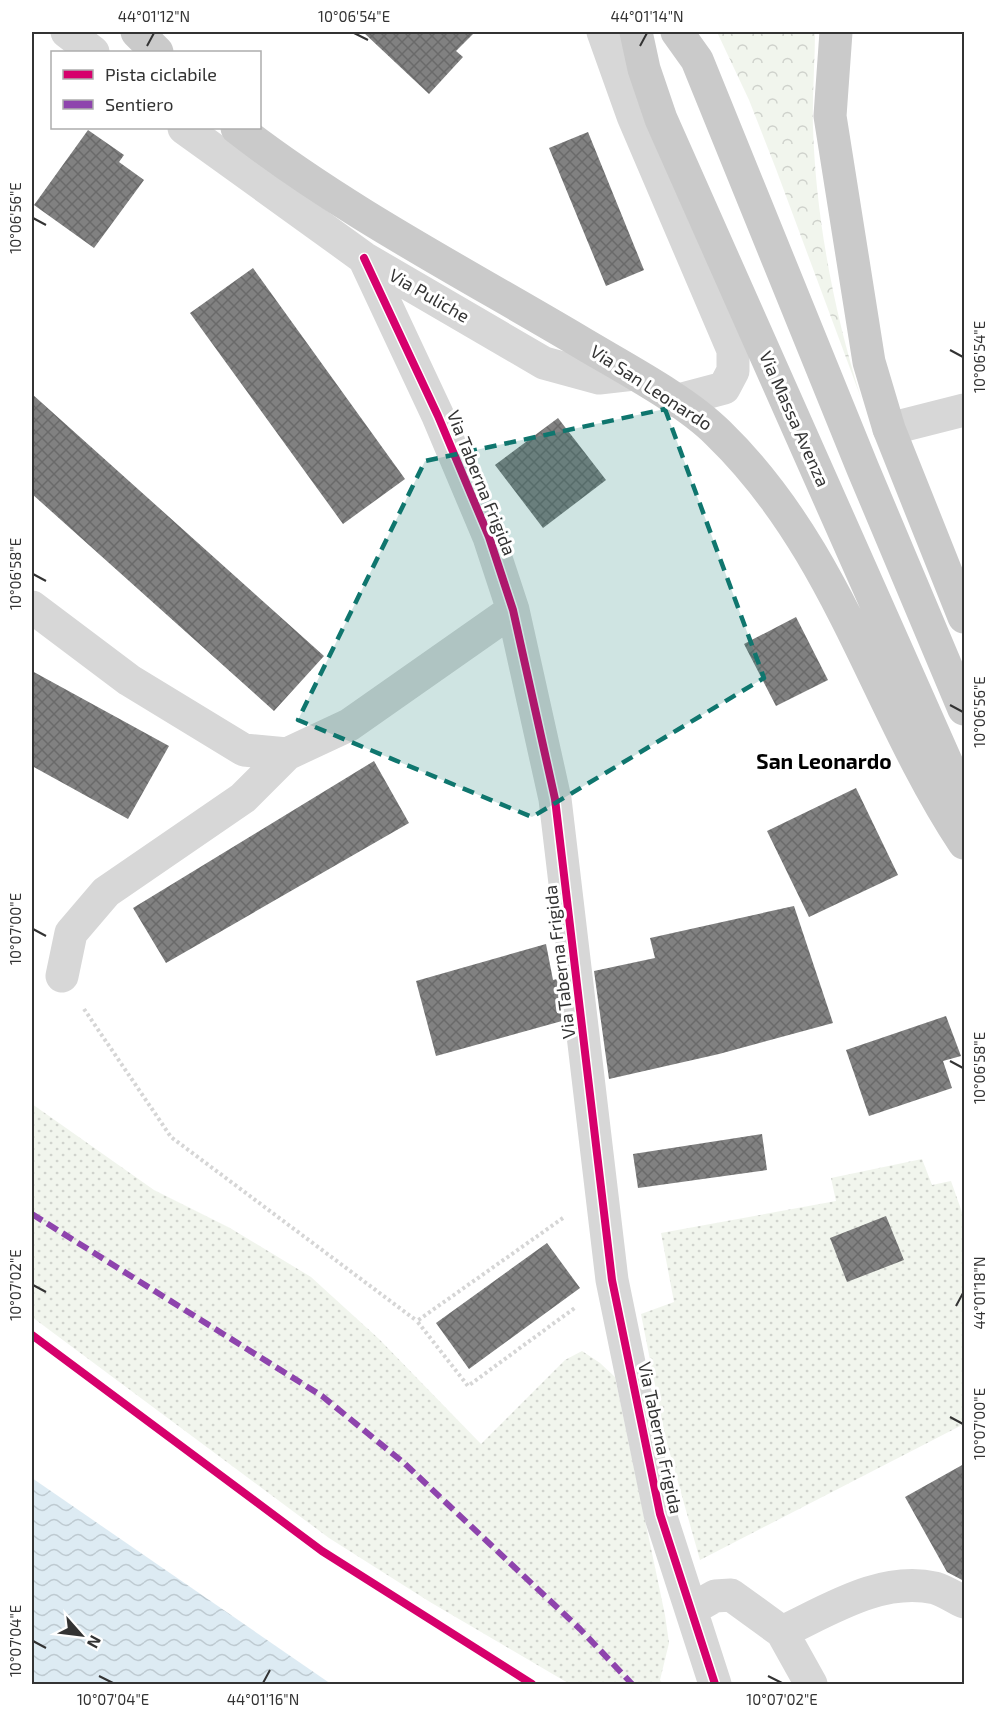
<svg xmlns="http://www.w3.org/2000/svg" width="996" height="1716" font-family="'Exo 2',sans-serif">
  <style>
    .grass { fill: url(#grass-dots) }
    .forest { fill: url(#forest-crowns) }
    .water { fill: url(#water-waves) }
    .building { fill: url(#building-cross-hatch) }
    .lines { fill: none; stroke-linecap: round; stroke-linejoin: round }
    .path { stroke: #d6d6d6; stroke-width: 4; stroke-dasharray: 3 3; stroke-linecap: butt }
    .minor { stroke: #d7d7d7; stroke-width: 33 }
    .major { stroke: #cacaca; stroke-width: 33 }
    .quiet { stroke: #8e44ad; stroke-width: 6; stroke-dasharray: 12 6; stroke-linecap: butt }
    .cycleway-casing { stroke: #fff; stroke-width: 11 }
    .cycleway { stroke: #d6006c; stroke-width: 8 }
    .marked { fill: #0f766e; fill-opacity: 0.2; stroke: #0f766e; stroke-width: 4.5; stroke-dasharray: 12 8; stroke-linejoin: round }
    .ticks { fill: none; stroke: #333; stroke-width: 2 }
    .labels { text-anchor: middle; stroke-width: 6; stroke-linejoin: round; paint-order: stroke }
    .street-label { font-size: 18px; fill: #333; stroke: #fff }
    .quarter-label { font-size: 21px; font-weight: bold; fill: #000; stroke: #fff }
    .neatline { fill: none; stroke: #333; stroke-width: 2 }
    .ticks-label { font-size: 15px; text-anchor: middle; fill: #333 }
  </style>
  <defs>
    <pattern id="grass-dots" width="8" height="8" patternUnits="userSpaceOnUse" patternTransform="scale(1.5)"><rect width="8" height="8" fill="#f1f5ed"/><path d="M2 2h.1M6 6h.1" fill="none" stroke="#cfd2cc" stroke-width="1.8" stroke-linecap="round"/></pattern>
    <pattern id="forest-crowns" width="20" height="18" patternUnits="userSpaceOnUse" patternTransform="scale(1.5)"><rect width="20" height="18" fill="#f1f5ed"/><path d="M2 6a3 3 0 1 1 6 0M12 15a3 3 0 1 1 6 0" fill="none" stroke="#cfd2cc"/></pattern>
    <pattern id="water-waves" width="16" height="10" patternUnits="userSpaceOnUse" patternTransform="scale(1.5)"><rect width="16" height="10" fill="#ddebf3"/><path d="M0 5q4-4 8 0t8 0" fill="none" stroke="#becad1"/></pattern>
    <pattern id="building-cross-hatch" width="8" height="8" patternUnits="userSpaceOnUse" patternTransform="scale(1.5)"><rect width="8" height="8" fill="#818181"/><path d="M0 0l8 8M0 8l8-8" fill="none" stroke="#6a6a6a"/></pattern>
  </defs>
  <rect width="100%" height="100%" fill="#fff"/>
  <path class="grass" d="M 32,1104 L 154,1190 L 230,1228 L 311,1277 L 379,1339 L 481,1444 L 565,1360 L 582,1351 L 600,1363 L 615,1377 L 665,1615 L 669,1643 L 660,1680 L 663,1684 L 568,1683 L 430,1602 L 329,1538 L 32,1317 Z
    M 922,1159 L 932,1185 L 951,1181 L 964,1218 L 964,1424 L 700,1560 L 665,1436 L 641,1314 L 674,1302 L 661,1233 L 836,1201 L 831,1178 Z"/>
  <path class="forest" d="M 717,32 L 815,32 C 815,63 812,96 813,128 C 816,219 834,312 861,398 L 776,169 L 749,100 Z"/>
  <path class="water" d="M 32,1478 L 331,1684 L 32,1684 Z"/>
  <path class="building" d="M 363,32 L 475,32 L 456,51 L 463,57 L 429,94 Z
    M 88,130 L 124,155 L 119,162 L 144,180 L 94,248 L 34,205 Z
    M 588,132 L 644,270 L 606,286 L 549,148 Z
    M 253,268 L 405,479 L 343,524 L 190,313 Z
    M 32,394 L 324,656 L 274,711 L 32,494 Z
    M 558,418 L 606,480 L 543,528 L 495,465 Z
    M 796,617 L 828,680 L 776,706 L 744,644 Z
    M 32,671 L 169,746 L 128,819 L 32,766 Z
    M 374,761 L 409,823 L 166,963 L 133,908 Z
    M 856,788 L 898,875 L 809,917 L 767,831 Z
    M 794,906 L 833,1023 L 719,1054 L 609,1079 L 594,971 L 655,958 L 650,938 Z
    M 546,944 L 553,980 L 557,979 L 562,1021 L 436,1056 L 416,981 Z
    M 946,1016 L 961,1056 L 943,1061 L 952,1088 L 869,1116 L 846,1050 Z
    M 762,1134 L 767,1170 L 638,1188 L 633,1154 Z
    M 886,1216 L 904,1260 L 847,1282 L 830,1238 Z
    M 547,1243 L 580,1288 L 469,1369 L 436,1323 Z
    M 964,1464 L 964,1581 L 947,1572 L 905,1497 Z"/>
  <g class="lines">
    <path class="path" d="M 84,1009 L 171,1137 L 417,1321
      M 563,1218 L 417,1321 L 468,1386 L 576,1307"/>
    <path class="minor" d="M 67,32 L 93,52
      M 603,32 L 633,116 L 733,350 L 733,371 L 724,388 L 675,401
      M 184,128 L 364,258 L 544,363 L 599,378 L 634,374
      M 364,258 L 438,416 L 489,537 L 513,610 L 555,799 L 612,1280 L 660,1514 L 715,1684
      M 889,429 L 964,410
      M 32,607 L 129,680 L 244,750 L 287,754 L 349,725 L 513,610
      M 62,976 L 71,933 L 106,892 L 243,798 L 287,754
      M 692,1609 L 715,1596 L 731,1595 L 782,1632 L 811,1684
      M 782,1632 C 829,1610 881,1576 935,1588 C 945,1591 955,1598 964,1602"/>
    <path class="major" d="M 137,32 L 157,52
      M 636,32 L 644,69 L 661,119 L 964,802
      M 677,32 L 697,60 L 863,469 L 964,709
      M 836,32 L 830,116 L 869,362 L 889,429 L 964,617
      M 237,128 C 341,209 464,273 577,340 C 620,366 684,399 718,433 C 839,550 875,708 964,843"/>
    <path class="quiet" d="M 32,1214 L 322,1396 L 404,1463 L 580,1629 L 632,1684"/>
    <defs>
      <path id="cycleway" d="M 364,258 L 438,416 L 489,537 L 513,610 L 555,799 L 612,1280 L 660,1514 L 715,1684
        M 32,1335 L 322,1551 L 532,1684"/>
    </defs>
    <use href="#cycleway" class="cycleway-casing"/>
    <use href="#cycleway" class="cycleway"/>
  </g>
  <path class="marked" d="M 665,409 L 764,678 L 532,817 L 298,720 L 425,461 Z"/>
  <path class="ticks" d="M 354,33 L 368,40M 147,46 L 154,33M 640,46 L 647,33M 33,218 L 46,225M 950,350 L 963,357M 33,574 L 46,581M 950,705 L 963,712M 33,929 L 46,936M 950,1061 L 963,1068M 33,1285 L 46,1292M 956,1306 L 963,1293M 950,1417 L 963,1424M 33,1641 L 46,1648M 99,1676 L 113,1683M 768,1676 L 782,1683M 263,1683 L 270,1670"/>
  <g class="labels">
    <g class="street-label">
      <text transform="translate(429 296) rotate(30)" y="6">Via Puliche</text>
      <text transform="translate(651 388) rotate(33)" y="6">Via San Leonardo</text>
      <text transform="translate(794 419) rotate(66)" y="6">Via Massa Avenza</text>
      <text transform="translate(481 483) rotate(68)" y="6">Via Taberna Frigida</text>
      <text transform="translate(560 962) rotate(-97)" y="6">Via Taberna Frigida</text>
      <text transform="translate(660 1438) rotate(78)" y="6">Via Taberna Frigida</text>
    </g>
    <g class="quarter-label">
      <text x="824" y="769">San Leonardo</text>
    </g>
  </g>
  <rect width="996" height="1716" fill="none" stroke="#ffffff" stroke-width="66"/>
  <rect x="51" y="51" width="210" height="78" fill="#ffffff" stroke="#adadad" stroke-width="1.5"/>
  <rect x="63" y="70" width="30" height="9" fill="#d6006c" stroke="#adadad" stroke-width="1.5"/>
  <text x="105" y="81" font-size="18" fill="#333333">Pista ciclabile</text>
  <rect x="63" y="100" width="30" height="9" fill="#8e44ad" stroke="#adadad" stroke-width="1.5"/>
  <text x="105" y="111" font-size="18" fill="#333333">Sentiero</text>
  <g transform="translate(81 1635) rotate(118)" stroke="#ffffff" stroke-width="4.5" paint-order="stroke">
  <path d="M0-4.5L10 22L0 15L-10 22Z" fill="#333333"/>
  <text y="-9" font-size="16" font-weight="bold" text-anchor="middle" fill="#333333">N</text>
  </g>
  <rect x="33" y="33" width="930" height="1650" class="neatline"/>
  <g class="ticks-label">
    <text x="154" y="22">44°01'12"N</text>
    <text x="354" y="22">10°06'54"E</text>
    <text x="647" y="22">44°01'14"N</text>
    <text transform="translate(16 218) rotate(-90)" y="5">10°06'56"E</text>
    <text transform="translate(980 357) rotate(-90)" y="5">10°06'54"E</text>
    <text transform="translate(16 574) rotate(-90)" y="5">10°06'58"E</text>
    <text transform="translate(980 712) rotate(-90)" y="5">10°06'56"E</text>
    <text transform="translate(16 929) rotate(-90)" y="5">10°07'00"E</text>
    <text transform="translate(980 1068) rotate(-90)" y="5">10°06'58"E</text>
    <text transform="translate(16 1285) rotate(-90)" y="5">10°07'02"E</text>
    <text transform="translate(980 1293) rotate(-90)" y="5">44°01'18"N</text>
    <text transform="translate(980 1424) rotate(-90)" y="5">10°07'00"E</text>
    <text transform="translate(16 1641) rotate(-90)" y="5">10°07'04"E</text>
    <text x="113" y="1705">10°07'04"E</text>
    <text x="263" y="1705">44°01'16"N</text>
    <text x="782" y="1705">10°07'02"E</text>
  </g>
</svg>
